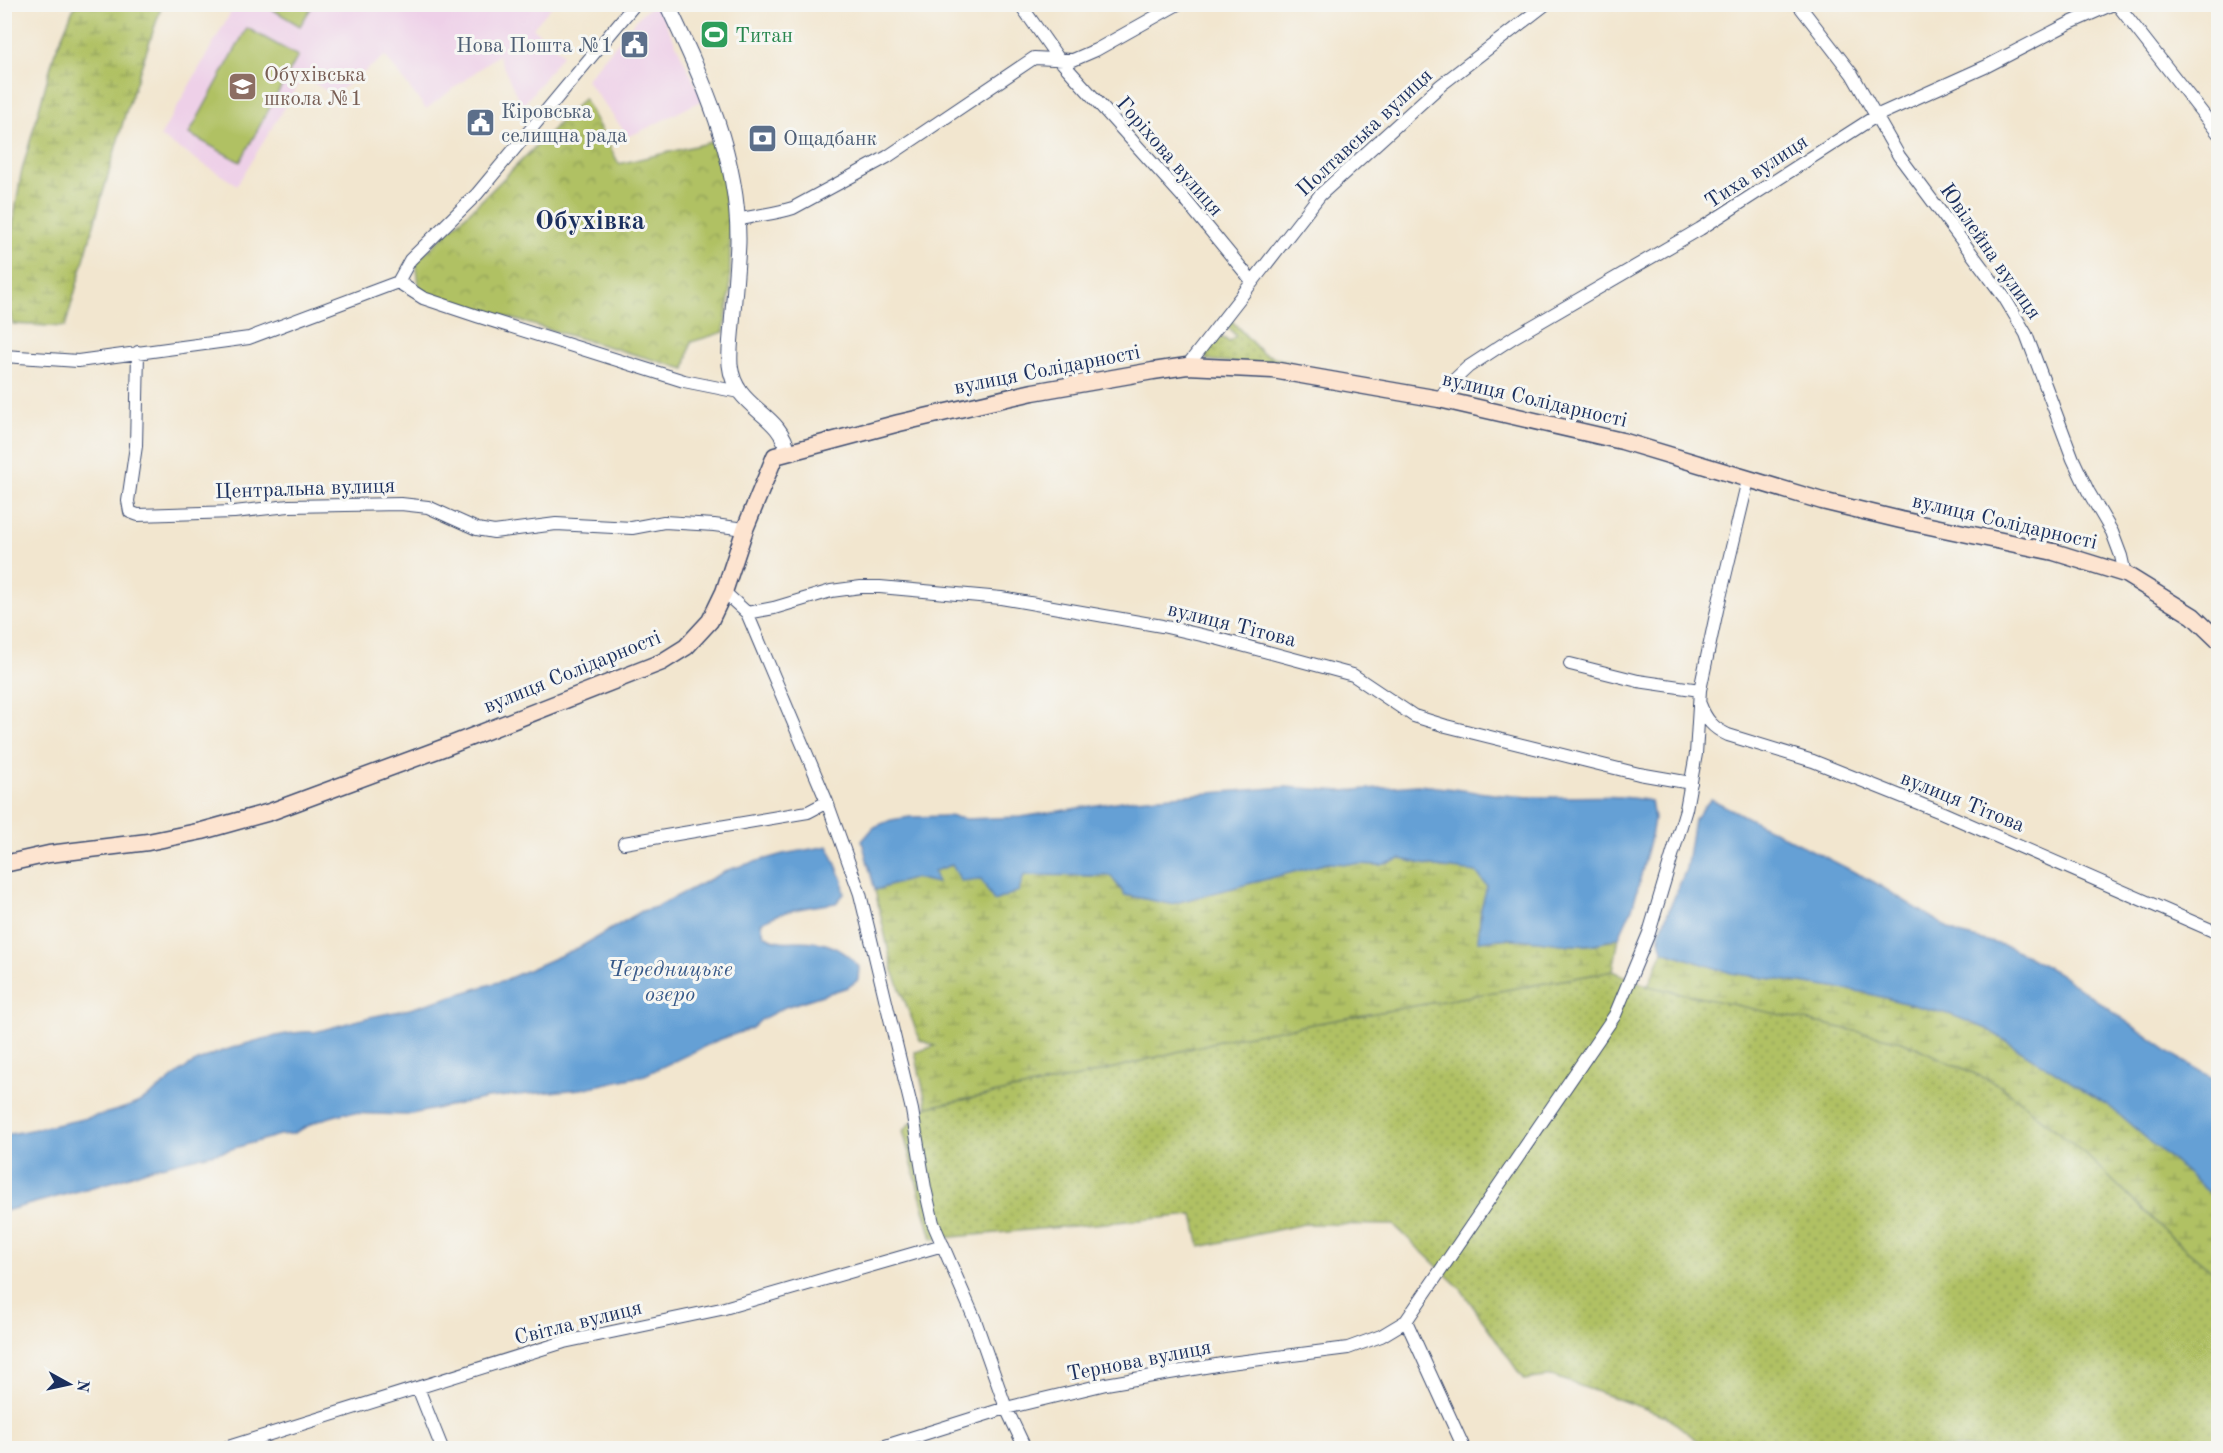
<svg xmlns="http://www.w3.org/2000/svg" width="2223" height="1453" font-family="'Old Standard TT',serif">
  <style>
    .built { fill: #eed0e8 }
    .grass { fill: url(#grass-dots); stroke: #667861; stroke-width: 1.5 }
    .wetland { fill: url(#wetland-marsh); stroke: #667861; stroke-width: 1.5 }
    .park { fill: url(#park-crowns); stroke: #667861; stroke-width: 1.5 }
    .pitch { fill: #b0c164; stroke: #667861; stroke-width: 1.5 }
    .water { fill: #65a0d5; stroke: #40689a; stroke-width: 1.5 }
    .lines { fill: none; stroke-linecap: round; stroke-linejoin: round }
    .minor-casing { stroke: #3b4a6f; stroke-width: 14 }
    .tertiary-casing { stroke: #3b4a6f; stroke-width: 17 }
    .secondary-casing { stroke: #3b4a6f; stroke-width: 19 }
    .minor { stroke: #fff; stroke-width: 12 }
    .tertiary { stroke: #fff; stroke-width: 15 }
    .secondary { stroke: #fde4d0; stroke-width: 16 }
    .labels { text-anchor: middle; stroke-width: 6; stroke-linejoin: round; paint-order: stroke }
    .leisure-label { font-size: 21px; fill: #27864d; stroke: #f6f6f2; text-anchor: start }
    .service-label { font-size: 21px; fill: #4e5e75; stroke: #f6f6f2; text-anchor: start }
    .education-label { font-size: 21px; fill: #785e54; stroke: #f6f6f2; text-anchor: start }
    .street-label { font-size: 21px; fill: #1b2f5e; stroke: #f6f6f2 }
    .water-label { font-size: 22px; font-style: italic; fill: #355788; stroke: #f6f6f2 }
    .district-label { font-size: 27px; font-weight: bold; fill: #1b2f5e; stroke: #f6f6f2 }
  </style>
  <defs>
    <pattern id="grass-dots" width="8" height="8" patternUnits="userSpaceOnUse" patternTransform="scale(1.5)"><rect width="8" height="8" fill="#b0c164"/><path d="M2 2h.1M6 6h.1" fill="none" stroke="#8e9d56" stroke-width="1.8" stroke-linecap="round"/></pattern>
    <pattern id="wetland-marsh" width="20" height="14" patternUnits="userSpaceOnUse" patternTransform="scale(1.5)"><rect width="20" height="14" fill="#b0c164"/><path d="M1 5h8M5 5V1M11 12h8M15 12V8" fill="none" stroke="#8e9d56"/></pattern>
    <pattern id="park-crowns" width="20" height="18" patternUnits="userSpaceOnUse" patternTransform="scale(1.5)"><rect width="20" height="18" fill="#b0c164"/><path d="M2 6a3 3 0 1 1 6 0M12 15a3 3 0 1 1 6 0" fill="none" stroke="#8e9d56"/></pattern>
  </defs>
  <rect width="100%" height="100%" fill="#f6f6f2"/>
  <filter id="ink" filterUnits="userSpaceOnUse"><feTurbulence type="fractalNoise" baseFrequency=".0167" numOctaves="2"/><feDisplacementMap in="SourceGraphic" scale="12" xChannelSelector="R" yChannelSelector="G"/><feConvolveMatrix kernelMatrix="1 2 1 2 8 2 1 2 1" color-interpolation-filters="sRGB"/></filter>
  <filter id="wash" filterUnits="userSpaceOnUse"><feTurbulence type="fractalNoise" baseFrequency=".008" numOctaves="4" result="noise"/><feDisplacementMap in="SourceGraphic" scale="24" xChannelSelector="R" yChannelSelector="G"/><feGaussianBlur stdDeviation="1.35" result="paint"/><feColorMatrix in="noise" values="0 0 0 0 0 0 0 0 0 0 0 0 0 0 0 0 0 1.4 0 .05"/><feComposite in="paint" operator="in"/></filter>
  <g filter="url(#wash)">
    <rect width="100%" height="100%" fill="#f2e6cf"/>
    <path class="built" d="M 235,5 L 384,5 L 399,14 L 415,5 L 553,5 L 533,28 L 563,54 L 522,107 L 498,55 L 426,109 L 385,56 L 334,95 L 303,77 L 237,185 L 160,137 Z
      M 655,5 L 657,5 L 703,100 L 639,132 L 628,136 L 586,80 L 642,13 Z"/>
    <path class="grass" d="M 1229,318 L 1262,353 L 1294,364 L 1292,368 L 1206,360 L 1205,354 L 1212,341 C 1219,337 1223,336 1229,342 L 1236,336 L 1225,324 Z
      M 1613,971 L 1648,986 L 1902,1041 L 2000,1085 L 2085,1154 L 2168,1234 L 2218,1276 L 2218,1448 L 1707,1448 L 1666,1416 L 1552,1376 L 1524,1380 L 1461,1289 L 1394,1225 L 1304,1224 L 1200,1247 L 1193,1215 L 932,1239 L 903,1131 L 927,1107 L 1083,1076 L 1227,1039 Z"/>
    <path class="wetland" d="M 75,5 L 162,5 L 125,115 L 65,327 L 13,324 L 5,296 L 5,275 L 21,174 L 54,55 Z
      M 1401,859 L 1437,867 L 1476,871 L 1488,886 L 1481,909 L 1478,941 C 1491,940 1504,938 1516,939 C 1557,941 1579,953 1619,937 L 1613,971 L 1227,1039 L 1083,1076 L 927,1107 L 915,1052 L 935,1046 L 920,1040 L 893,971 L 875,890 L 915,878 L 936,883 L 934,871 L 952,865 L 1023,875 L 1111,876 L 1125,895 L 1171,904 L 1328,863 L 1381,865 Z
      M 1663,951 L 1731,973 L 1862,992 L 1952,1015 L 1987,1029 L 2109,1106 L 2218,1200 L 2218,1276 L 2168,1234 L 2085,1154 L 2000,1085 L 1902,1041 L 1648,986 Z"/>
    <path class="park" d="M 584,98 L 619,164 L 716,141 L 730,218 L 730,291 L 724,332 L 691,342 L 685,369 L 420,292 L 416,262 L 484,198 Z"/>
    <path class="pitch" d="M 265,5 L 313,5 L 300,26 Z
      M 247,28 L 298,56 L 240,162 L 189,134 Z"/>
    <path class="water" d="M 1417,785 C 1456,788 1493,796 1532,797 C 1572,798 1611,793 1651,801 L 1654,819 L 1651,837 L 1633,906 L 1619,937 C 1579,953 1557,941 1516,939 C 1503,938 1490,940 1478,941 L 1481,909 L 1487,886 L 1476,872 L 1437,867 L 1401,859 L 1381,865 L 1328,863 L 1171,904 L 1125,895 L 1111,876 L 1024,875 L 1019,891 L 994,901 L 981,879 L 961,881 L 952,865 L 934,871 L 937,883 L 915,878 L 875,890 L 862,841 L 874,827 L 891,820 L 910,817 L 948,816 L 966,819 L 1021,817 L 1135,799 L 1286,787 L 1342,791 Z
      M 1711,799 L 1874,882 L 1958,934 L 2010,947 L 2058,973 L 2178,1058 L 2218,1081 L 2218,1200 L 2109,1106 L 1987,1029 L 1952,1015 L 1862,992 L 1731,973 L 1663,951 L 1659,934 L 1686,869 L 1694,819 Z
      M 828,846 L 843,881 L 844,894 L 836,903 C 811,907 783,909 761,923 L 764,935 C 782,946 795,939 815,942 C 832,944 848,953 859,967 L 858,980 L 848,987 L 785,1007 L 762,1019 L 752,1028 L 716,1041 L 645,1075 L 581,1089 L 487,1098 L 407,1115 L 344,1113 L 320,1120 L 292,1134 L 279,1135 L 228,1150 L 152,1168 L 115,1181 L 5,1211 L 5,1135 C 36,1129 68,1123 99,1115 C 114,1111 130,1108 143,1100 C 159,1091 172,1077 187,1067 C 213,1051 285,1030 315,1032 L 370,1017 L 410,1009 L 505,980 L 580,947 L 642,911 L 656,907 L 730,869 L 783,854 Z"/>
  </g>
  <g filter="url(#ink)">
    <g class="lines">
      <defs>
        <path id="minor" d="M 1020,4 L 1058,58 L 1182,196 L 1252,281
          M 1798,4 L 1852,74 L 1899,156 L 2004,297 L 2026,334 L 2073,459 L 2088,491 L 2112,532 L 2121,556 L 2125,574
          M 2117,4 L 2218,133
          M 738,220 C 756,215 775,214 793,208 L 887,157 L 1034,58 L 1073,60 L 1096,50 L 1178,4
          M 398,282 L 410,260 L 477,194 L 635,4
          M 398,282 L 423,298 L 477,316 L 684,381 L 739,392
          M 138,352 L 136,446 L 128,501 L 130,512 L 138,515 L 234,512 L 289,506 L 401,504 L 428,507 L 477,529 L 494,532 L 556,524 L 632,528 L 664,522 L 714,525 L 745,529
          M 4,356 L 78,361 L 249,338 L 398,282
          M 1187,366 L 1320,195 L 1441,85 L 1546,4
          M 1439,399 L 1452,382 L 1468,367 L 1514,337 L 1700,229 L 1876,116 L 1985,67 L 2070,23 L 2113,4
          M 724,592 L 747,613 L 827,802 L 860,894 L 912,1110 L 925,1188 L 933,1223 L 975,1320 L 1006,1408 L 1025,1448
          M 747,613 L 774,608 L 831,591 L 861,587 L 880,587 L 1001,598 L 1162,626 L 1219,639 L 1353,675 L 1414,716 L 1446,726 L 1639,774 L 1691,783
          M 1570,664 L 1638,681 L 1700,690
          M 1700,704 C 1706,720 1713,728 1728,735 L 1813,761 L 1943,813 L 2218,933
          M 624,843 L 808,812 L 827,802
          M 1406,1321 L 1464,1448
          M 418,1388 L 442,1448
          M 225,1448 L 564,1342 L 721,1309 L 943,1245
          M 879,1448 L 1006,1408 L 1106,1384 L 1222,1364 L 1348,1348 L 1381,1336 L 1406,1321 L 1615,1015 L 1649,933 L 1686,809 L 1696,754 L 1700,690 L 1717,610 L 1748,480"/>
        <path id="tertiary" d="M 667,4 C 703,80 739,157 738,242 C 737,269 734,297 732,324 C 731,337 729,351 730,365 C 735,410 780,411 788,452"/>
        <path id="secondary" d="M 4,864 L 49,854 L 148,842 L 202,831 L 270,812 L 448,746 L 662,662 L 686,647 L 710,621 L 724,592 L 745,529 L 775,456 L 899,423 L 1033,392 L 1153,371 L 1187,366 L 1273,370 L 1439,399 L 1622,441 L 1822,501 L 1901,520 L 2054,552 L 2125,574 L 2193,616 L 2218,640"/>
      </defs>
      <use href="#minor" class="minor-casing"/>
      <use href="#tertiary" class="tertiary-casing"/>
      <use href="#secondary" class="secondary-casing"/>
      <use href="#minor" class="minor"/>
      <use href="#tertiary" class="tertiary"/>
      <use href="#secondary" class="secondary"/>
    </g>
  </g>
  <defs>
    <symbol id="stadium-square" viewBox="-11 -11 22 22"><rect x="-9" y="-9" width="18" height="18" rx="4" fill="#2e9e5b" stroke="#f6f6f2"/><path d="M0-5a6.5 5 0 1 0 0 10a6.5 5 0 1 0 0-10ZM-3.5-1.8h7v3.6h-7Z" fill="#fff"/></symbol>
    <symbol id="civic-square" viewBox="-11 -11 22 22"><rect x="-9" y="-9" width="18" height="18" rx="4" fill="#5c6f8a" stroke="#f6f6f2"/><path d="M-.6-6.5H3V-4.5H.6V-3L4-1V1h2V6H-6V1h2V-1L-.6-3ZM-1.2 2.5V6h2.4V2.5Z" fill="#fff"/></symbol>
    <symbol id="school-square" viewBox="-11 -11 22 22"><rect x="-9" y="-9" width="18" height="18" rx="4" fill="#8d6e63" stroke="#f6f6f2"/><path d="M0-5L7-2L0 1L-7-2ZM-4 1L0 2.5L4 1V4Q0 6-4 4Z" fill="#fff"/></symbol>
    <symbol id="bank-square" viewBox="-11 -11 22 22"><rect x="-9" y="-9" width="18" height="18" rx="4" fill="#5c6f8a" stroke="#f6f6f2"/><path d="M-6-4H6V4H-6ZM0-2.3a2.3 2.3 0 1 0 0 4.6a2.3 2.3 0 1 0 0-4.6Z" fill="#fff"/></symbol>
  </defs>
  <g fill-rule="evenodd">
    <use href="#stadium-square" x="698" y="18" width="33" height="33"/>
    <use href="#civic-square" x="618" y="28" width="33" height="33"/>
    <use href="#school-square" x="226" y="70" width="33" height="33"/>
    <use href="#civic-square" x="464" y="106" width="33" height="33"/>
    <use href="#bank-square" x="746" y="122" width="33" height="33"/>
  </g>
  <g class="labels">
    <g class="leisure-label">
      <text x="735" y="42">Титан</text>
    </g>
    <g class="service-label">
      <text x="613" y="52" text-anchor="end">Нова Пошта №1</text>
      <text x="501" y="118">Кіровська<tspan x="501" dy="24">селищна рада</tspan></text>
      <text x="783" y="145">Ощадбанк</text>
    </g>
    <g class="education-label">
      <text x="264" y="81">Обухівська<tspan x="264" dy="24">школа №1</tspan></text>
    </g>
    <g class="street-label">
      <text transform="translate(1364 132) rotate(-43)" y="7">Полтавська вулиця</text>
      <text transform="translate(1170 156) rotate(49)" y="7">Горіхова вулиця</text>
      <text transform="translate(1756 171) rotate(-33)" y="7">Тиха вулиця</text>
      <text transform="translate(1991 251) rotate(55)" y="7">Ювілейна вулиця</text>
      <text transform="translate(1047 369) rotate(-11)" y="7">вулиця Солідарності</text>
      <text transform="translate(1535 399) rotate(13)" y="7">вулиця Солідарності</text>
      <text transform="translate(305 488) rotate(-2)" y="7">Центральна вулиця</text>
      <text transform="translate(2005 521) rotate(13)" y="7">вулиця Солідарності</text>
      <text transform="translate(1232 624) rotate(14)" y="7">вулиця Тітова</text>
      <text transform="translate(572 671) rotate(-22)" y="7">вулиця Солідарності</text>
      <text transform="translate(1963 801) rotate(22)" y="7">вулиця Тітова</text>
      <text transform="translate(578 1322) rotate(-14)" y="7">Світла вулиця</text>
      <text transform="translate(1139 1360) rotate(-11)" y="7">Тернова вулиця</text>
    </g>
    <g class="water-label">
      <text x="670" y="976">Чередницьке<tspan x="670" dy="25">озеро</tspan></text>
    </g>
    <g class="district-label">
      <text x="590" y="229">Обухівка</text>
    </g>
  </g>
  <rect width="2223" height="1453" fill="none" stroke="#f6f6f2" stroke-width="24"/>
  <g transform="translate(69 1384) rotate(98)" stroke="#f6f6f2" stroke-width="4.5" paint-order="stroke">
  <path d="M0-4.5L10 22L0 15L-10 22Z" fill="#1b2f5e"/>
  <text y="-9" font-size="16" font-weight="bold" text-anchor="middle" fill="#1b2f5e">N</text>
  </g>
</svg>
